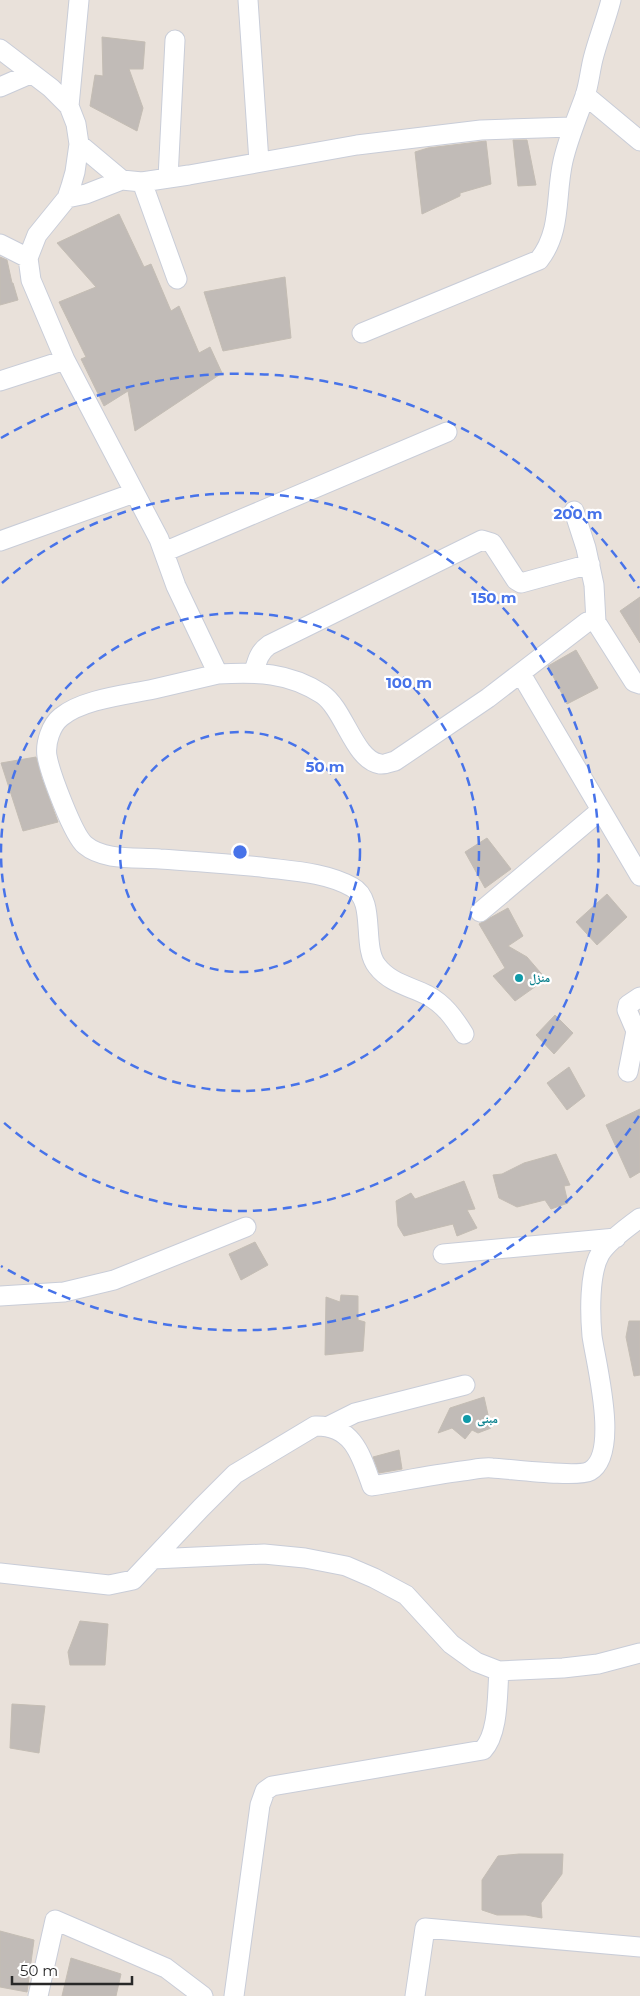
<svg xmlns="http://www.w3.org/2000/svg" width="640" height="1996" font-family="Montserrat,'Noto Naskh Arabic',sans-serif">
  <style>
    .building { fill: #c1bbb7; stroke: #c4bdb4 }
    .lines { fill: none; stroke-linecap: round; stroke-linejoin: round }
    .minor-casing { stroke: #c9cdd8; stroke-width: 21 }
    .minor { stroke: #fff; stroke-width: 19 }
    .ring { fill: none; stroke: #4773e9; stroke-width: 2.5; stroke-dasharray: 9 6 }
    .culture-dot { fill: #0f9aa8; stroke: #fff; stroke-width: 2 }
    .labels { text-anchor: middle; stroke-width: 4.5; stroke-linejoin: round; paint-order: stroke }
    .culture-label { font-size: 12px; font-weight: bold; fill: #0d838f; stroke: #fff; text-anchor: start }
    .centre { fill: #4773e9; stroke: #fff; stroke-width: 2.5 }
    .ring-label { font-size: 15px; text-anchor: middle; font-weight: bold; fill: #4773e9; stroke: #fff; stroke-width: 4.5; stroke-linejoin: round; paint-order: stroke }
  </style>
  <rect width="100%" height="100%" fill="#e9e1da"/>
  <path class="building" d="M 102,37 L 145,42 L 143,69 L 129,69 L 143,108 L 137,131 L 90,106 L 95,75 L 103,76 Z
    M 513,140 L 527,140 L 536,185 L 518,186 Z
    M 486,141 L 491,184 L 460,193 L 460,196 L 422,214 L 415,152 L 428,148 Z
    M 119,214 L 144,267 L 151,264 L 171,311 L 179,306 L 199,353 L 210,347 L 222,373 L 135,431 L 128,391 L 104,406 L 81,359 L 86,357 L 59,302 L 96,287 L 57,243 Z
    M 0,257 L 7,260 L 12,283 L 13,283 L 18,300 L 0,305 Z
    M 285,277 L 291,338 L 223,351 L 204,292 Z
    M 640,597 L 640,643 L 620,611 Z
    M 576,650 L 598,688 L 567,704 L 548,666 Z
    M 36,757 L 42,779 L 58,822 L 23,831 L 1,763 Z
    M 487,838 L 511,869 L 485,888 L 465,852 Z
    M 607,894 L 627,917 L 597,945 L 576,922 Z
    M 508,908 L 523,936 L 508,946 L 527,957 L 546,979 L 515,1001 L 493,976 L 505,968 L 479,924 Z
    M 555,1015 L 573,1033 L 554,1054 L 536,1035 Z
    M 569,1067 L 585,1096 L 567,1110 L 547,1083 Z
    M 640,1109 L 640,1172 L 630,1178 L 606,1125 Z
    M 556,1154 L 570,1185 L 564,1186 L 568,1203 L 551,1209 L 545,1200 L 517,1207 L 499,1198 L 493,1175 L 502,1174 L 524,1163 Z
    M 464,1181 L 475,1209 L 467,1210 L 477,1228 L 457,1236 L 453,1224 L 404,1236 L 398,1226 L 396,1201 L 411,1193 L 415,1199 Z
    M 255,1242 L 268,1265 L 241,1280 L 229,1254 Z
    M 341,1295 L 358,1296 L 358,1320 L 365,1322 L 363,1351 L 325,1355 L 326,1297 L 340,1302 Z
    M 629,1321 L 640,1321 L 640,1375 L 634,1376 L 626,1337 Z
    M 484,1397 L 491,1428 L 478,1433 L 472,1430 L 465,1439 L 452,1428 L 438,1433 L 450,1408 Z
    M 399,1450 L 402,1469 L 379,1473 L 373,1457 Z
    M 80,1621 L 108,1624 L 105,1665 L 70,1665 L 68,1652 Z
    M 12,1704 L 45,1706 L 39,1753 L 10,1748 Z
    M 519,1854 L 563,1854 L 562,1874 L 541,1903 L 542,1918 L 526,1915 L 497,1915 L 482,1910 L 482,1880 L 498,1856 Z
    M 0,1931 L 34,1940 L 27,1992 L 0,1987 Z
    M 71,1958 L 121,1974 L 116,1996 L 62,1996 Z"/>
  <g class="lines">
    <defs>
      <path id="minor" d="M 248,0 L 259,162
        M 0,49 L 51,88 L 69,106 L 76,124 L 79,144 L 75,172 L 71,186 L 67,198 L 37,235 L 28,258 L 31,280 L 65,360 L 0,381
        M 0,87 L 30,74
        M 585,95 L 640,141
        M 69,106 L 79,0
        M 79,144 L 122,180
        M 168,178 L 175,40
        M 142,182 L 177,279
        M 67,198 L 86,194 L 122,180 L 142,182 L 189,175 L 357,145 L 481,130 L 572,127
        M 0,244 L 28,258
        M 362,333 L 539,260 C 562,231 555,196 563,161 C 568,139 577,118 585,96 C 589,84 590,71 593,59 C 598,39 606,20 611,0
        M 65,360 L 159,539 L 176,586 L 218,674 C 257,672 288,672 322,694 C 345,710 354,760 380,764 C 384,765 391,762 395,761 L 488,698 L 587,622 L 596,622 L 634,682 L 640,684
        M 574,511 L 586,548 L 594,585 L 596,622
        M 0,541 L 134,493
        M 164,552 L 447,432
        M 254,672 C 257,661 259,652 269,645 L 482,540 L 492,543 L 516,580 L 521,583 L 590,564
        M 218,674 C 197,679 175,684 154,689 C 126,695 83,699 61,717 C 51,725 45,743 47,756 C 50,773 73,835 85,845 C 104,861 136,857 160,859 C 194,861 227,864 261,867 C 291,871 325,872 352,887 C 377,900 361,946 377,966 C 390,983 409,986 427,995 C 444,1004 454,1018 464,1034
        M 521,674 L 640,876
        M 480,912 L 601,810
        M 628,1072 L 636,1031 L 627,1010 L 628,1005 L 640,997
        M 443,1254 L 616,1238
        M 0,1296 L 64,1292 L 114,1280 L 246,1227
        M 329,1426 L 355,1413 L 465,1385
        M 153,1559 L 264,1554 L 305,1558 L 346,1566 L 374,1578 L 406,1595 L 451,1644 L 476,1662 L 499,1671 L 563,1668 L 598,1664 L 640,1653
        M 0,1573 L 109,1585 L 133,1580 L 201,1508 L 235,1474 L 315,1426 C 353,1425 361,1455 372,1486 C 402,1481 432,1475 462,1471 C 472,1470 482,1467 492,1468 C 511,1469 577,1478 590,1471 C 620,1454 596,1364 592,1336 C 590,1314 589,1273 600,1254 C 607,1242 629,1226 640,1218
        M 38,1996 L 55,1920 L 166,1968 L 203,1996
        M 234,1996 L 260,1805 L 265,1791 L 272,1786 L 483,1750 C 499,1733 497,1694 499,1671
        M 415,1996 L 425,1928 L 640,1947"/>
    </defs>
    <use href="#minor" class="minor-casing"/>
    <use href="#minor" class="minor"/>
  </g>
  <g class="ring">
    <circle cx="240" cy="852" r="120"/>
    <circle cx="240" cy="852" r="239"/>
    <path d="M2 583A359 359 0 1 1 2 1121"/>
    <path d="M639 1116A478 478 0 0 1 1 1266M1 438A478 478 0 0 1 639 588"/>
  </g>
  <g class="culture-dot">
    <circle cx="519" cy="978" r="5"/>
    <circle cx="467" cy="1419" r="5"/>
  </g>
  <g class="labels">
    <g class="culture-label">
      <text x="529" y="982">منزل</text>
      <text x="477" y="1423">مبنى</text>
    </g>
  </g>
  <circle cx="240" cy="852" r="8" class="centre"/>
  <g class="ring-label">
    <text x="578" y="519">200 m</text>
    <text x="494" y="603">150 m</text>
    <text x="409" y="688">100 m</text>
    <text x="325" y="772">50 m</text>
  </g>
  <path d="M12 1976v8h120v-8" fill="none" stroke="#282828" stroke-width="2.5"/>
  <text x="20" y="1976" font-size="15" fill="#282828" stroke="#ffffff" stroke-width="4" paint-order="stroke">50 m</text>
</svg>
